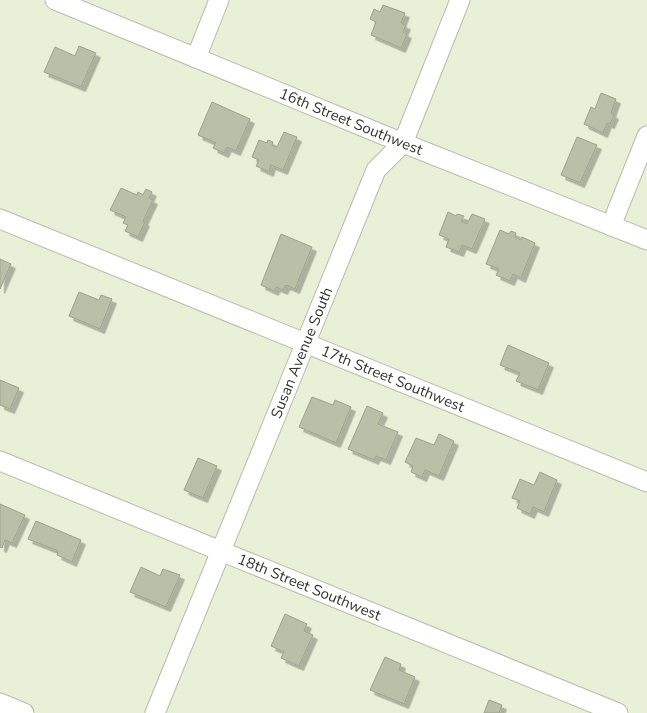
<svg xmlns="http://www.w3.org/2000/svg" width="647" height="713" font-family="'Nunito Sans',sans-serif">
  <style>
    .building { fill: #b8c1a8; stroke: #9ba38b; filter: url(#shadow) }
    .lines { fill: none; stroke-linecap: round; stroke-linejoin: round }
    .minor-casing { stroke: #b5bea5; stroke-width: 21 }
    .minor { stroke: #fff; stroke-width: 19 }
    .labels { text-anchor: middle; stroke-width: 4; stroke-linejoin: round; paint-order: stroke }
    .street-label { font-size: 15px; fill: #33362c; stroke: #fff }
  </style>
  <defs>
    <filter id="shadow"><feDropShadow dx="4.5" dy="4.5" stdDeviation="0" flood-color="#0004"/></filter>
  </defs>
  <rect width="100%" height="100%" fill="#e8f1d7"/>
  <path class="building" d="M 383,5 L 405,13 L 401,23 L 406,25 L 403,32 L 407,34 L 401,48 L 371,35 L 376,22 L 370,19 L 374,9 L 380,12 Z
    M 79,46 L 96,53 L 81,87 L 44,72 L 55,47 L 75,56 Z
    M 601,93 L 616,99 L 611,113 L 614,115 L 610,124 L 607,123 L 603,133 L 584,124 L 591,107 L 595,109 Z
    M 212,102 L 250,119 L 236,151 L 227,147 L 224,153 L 213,148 L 216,143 L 198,135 Z
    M 284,132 L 297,137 L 283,170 L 271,165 L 269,172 L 256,166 L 259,160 L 252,157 L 259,140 L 267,143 L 268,140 L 273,142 L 272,145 L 277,147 Z
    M 577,137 L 597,145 L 580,183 L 561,175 Z
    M 121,188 L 137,195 L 138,192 L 143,195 L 146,189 L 152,192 L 149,198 L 153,200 L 143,221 L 145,222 L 138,237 L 125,231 L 128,225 L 123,223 L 126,217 L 110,210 Z
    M 448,212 L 456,216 L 457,214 L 464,216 L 461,221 L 467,224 L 472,214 L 485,219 L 472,249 L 462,245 L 459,252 L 446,247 L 449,239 L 439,235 Z
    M 500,230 L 509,234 L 511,231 L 516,233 L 515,237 L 521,240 L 522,237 L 535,243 L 521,278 L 513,274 L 510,281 L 496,275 L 499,269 L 486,264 Z
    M 281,234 L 312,247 L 295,289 L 286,285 L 283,290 L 276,287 L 274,291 L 261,285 Z
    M 0,259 L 11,264 L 0,289 Z
    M 79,292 L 99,300 L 101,295 L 112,299 L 100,329 L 69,316 Z
    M 508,345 L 549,363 L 538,390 L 516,381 L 520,373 L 500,365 Z
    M 0,380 L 19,388 L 10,409 L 0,405 Z
    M 312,397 L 333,405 L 335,400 L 351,407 L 336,443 L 299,427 Z
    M 367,406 L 383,413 L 378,424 L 398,432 L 386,460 L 376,456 L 374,460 L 348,449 Z
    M 439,434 L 454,441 L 439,476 L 425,470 L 422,477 L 411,472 L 413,466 L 405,462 L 416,438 L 434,445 Z
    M 198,458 L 217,466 L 203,498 L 184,490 Z
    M 540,472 L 557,480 L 544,512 L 533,507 L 530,514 L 517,508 L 520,501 L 512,498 L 520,479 L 534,485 Z
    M 0,504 L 25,515 L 12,543 L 5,540 L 2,548 L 0,547 Z
    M 36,521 L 81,540 L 72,562 L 57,555 L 58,551 L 28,539 Z
    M 141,567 L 160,576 L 163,569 L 180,575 L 166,607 L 130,592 Z
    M 285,614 L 307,624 L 304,631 L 313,635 L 299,666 L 281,658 L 284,652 L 271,646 Z
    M 385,657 L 401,664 L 399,670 L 415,677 L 404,704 L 370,690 Z
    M 489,700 L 502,705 L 499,713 L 484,713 Z"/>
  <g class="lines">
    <defs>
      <g id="minor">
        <path id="s1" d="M 55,0 L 403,143 L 647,240"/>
        <path d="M 196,58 L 219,0"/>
        <path id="s2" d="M 0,219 L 647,482"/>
        <path d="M 611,226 L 647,136"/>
        <path id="s3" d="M 0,461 L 618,713"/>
        <path d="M 0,703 L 24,713"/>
        <path id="s4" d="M 155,713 L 376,170 L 403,143 L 460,0"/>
      </g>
    </defs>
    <use href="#minor" class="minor-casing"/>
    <use href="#minor" class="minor"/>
  </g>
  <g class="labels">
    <g class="street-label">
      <text dy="5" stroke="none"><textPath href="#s1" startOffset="320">16th Street Southwest</textPath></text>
      <text dy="5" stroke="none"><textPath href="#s4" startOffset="389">Susan Avenue South</textPath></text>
      <text dy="5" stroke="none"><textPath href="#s2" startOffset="424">17th Street Southwest</textPath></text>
      <text dy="5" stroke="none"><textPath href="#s3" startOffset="334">18th Street Southwest</textPath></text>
    </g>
  </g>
</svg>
